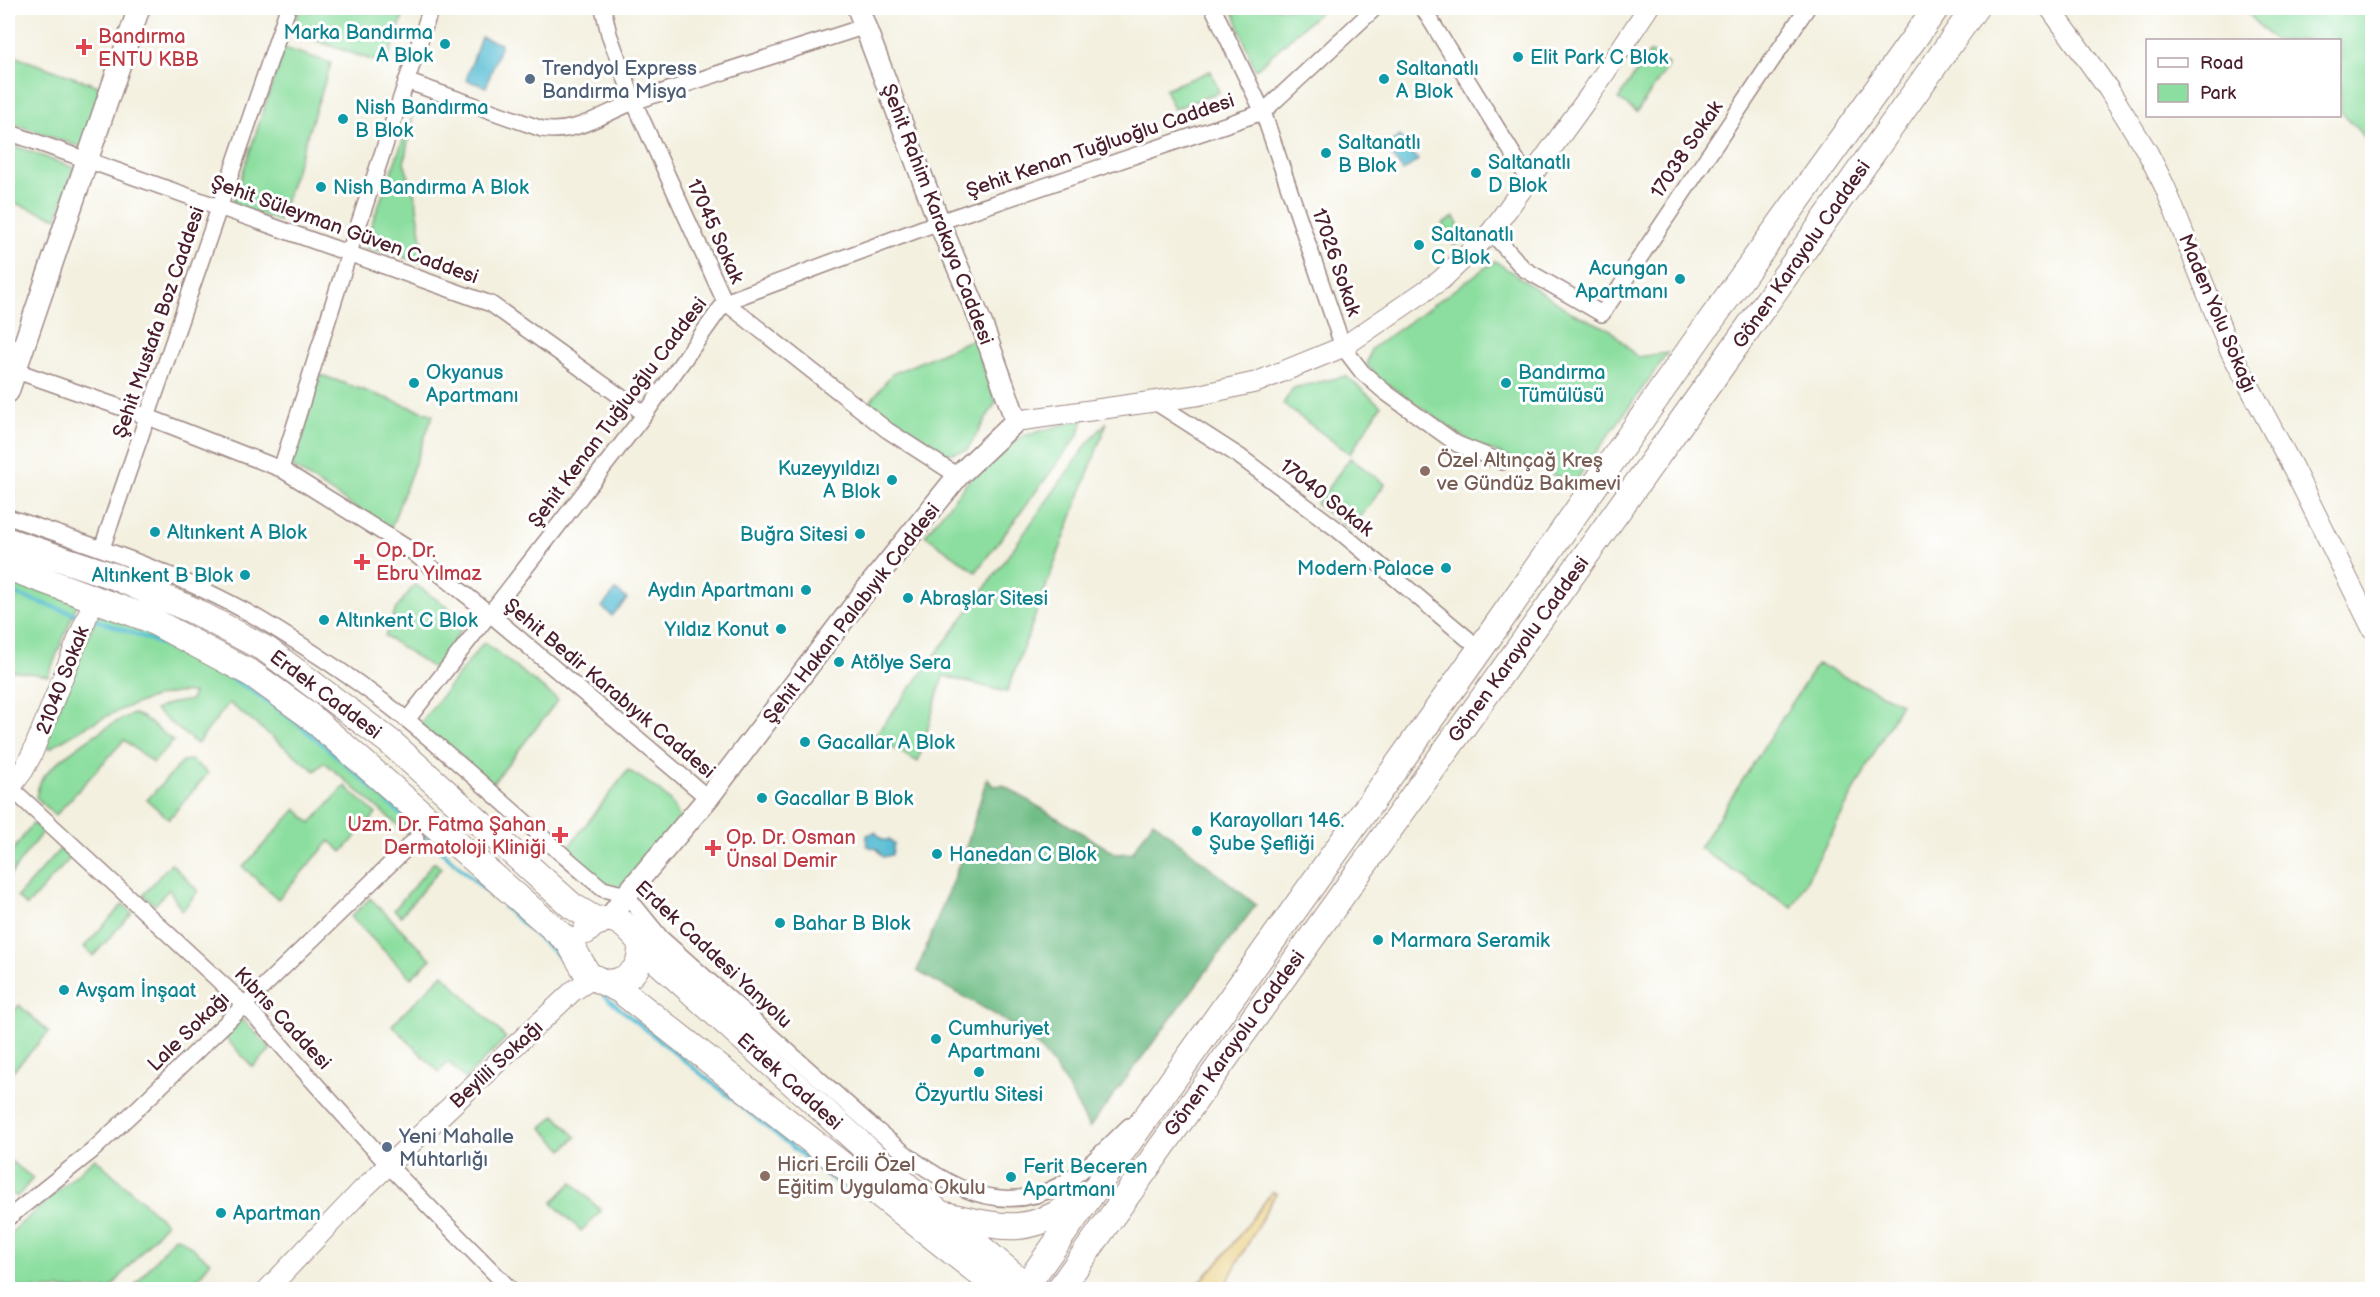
<svg xmlns="http://www.w3.org/2000/svg" width="2380" height="1297" font-family="'Balsamiq Sans',sans-serif">
  <style>
    .green { fill: #8bde9f; stroke: #6a7e65; stroke-width: 1.5 }
    .forest { fill: #70bd86; stroke: #5d6e58; stroke-width: 1.5 }
    .sand { fill: #eeda9e; stroke: #9c7c64; stroke-width: 1.5 }
    .water { fill: #56bdd4; stroke: #506e80; stroke-width: 1.5 }
    .lines { fill: none; stroke-linecap: round; stroke-linejoin: round }
    .stream { stroke: #56bdd4; stroke-width: 4 }
    .minor-casing { stroke: #9e8885; stroke-width: 18 }
    .tertiary-casing { stroke: #9e8885; stroke-width: 22 }
    .secondary-casing { stroke: #9e8885; stroke-width: 24 }
    .trunk-casing { stroke: #9e8885; stroke-width: 28 }
    .minor { stroke: #fff; stroke-width: 15 }
    .tertiary { stroke: #fff; stroke-width: 20 }
    .secondary { stroke: #fff; stroke-width: 21 }
    .trunk { stroke: #fff; stroke-width: 26 }
    .culture-dot { fill: #0f9aa8; stroke: #fff; stroke-width: 2 }
    .health-dot { fill: #e0444e; stroke: #fff; stroke-width: 2 }
    .service-dot { fill: #5c6f8a; stroke: #fff; stroke-width: 2 }
    .education-dot { fill: #8d6e63; stroke: #fff; stroke-width: 2 }
    .labels { text-anchor: middle; stroke-width: 6; stroke-linejoin: round; paint-order: stroke }
    .culture-label { font-size: 20px; fill: #0d838f; stroke: #fff; text-anchor: start }
    .health-label { font-size: 20px; fill: #be3a42; stroke: #fff; text-anchor: start }
    .service-label { font-size: 20px; fill: #4e5e75; stroke: #fff; text-anchor: start }
    .street-label { font-size: 20px; fill: #4a1f2b; stroke: #fff }
    .education-label { font-size: 20px; fill: #785e54; stroke: #fff; text-anchor: start }
  </style>
  <rect width="100%" height="100%" fill="#fff"/>
  <filter id="ink" filterUnits="userSpaceOnUse"><feTurbulence type="fractalNoise" baseFrequency=".0167" numOctaves="2"/><feDisplacementMap in="SourceGraphic" scale="12" xChannelSelector="R" yChannelSelector="G"/><feConvolveMatrix kernelMatrix="1 2 1 2 8 2 1 2 1" color-interpolation-filters="sRGB"/></filter>
  <filter id="wash" filterUnits="userSpaceOnUse"><feTurbulence type="fractalNoise" baseFrequency=".008" numOctaves="4" result="noise"/><feDisplacementMap in="SourceGraphic" scale="24" xChannelSelector="R" yChannelSelector="G"/><feGaussianBlur stdDeviation="1.35" result="paint"/><feColorMatrix in="noise" values="0 0 0 0 0 0 0 0 0 0 0 0 0 0 0 0 0 1.4 0 .05"/><feComposite in="paint" operator="in"/></filter>
  <g filter="url(#wash)">
    <rect width="100%" height="100%" fill="#f3f0df"/>
    <path class="green" d="M 300,8 L 406,8 L 386,65 L 291,32 Z
      M 1232,8 L 1324,8 L 1255,70 Z
      M 2243,8 L 2372,8 L 2372,145 L 2340,111 L 2340,40 L 2273,40 Z
      M 284,48 L 331,63 L 279,221 L 232,205 Z
      M 1650,52 L 1669,65 L 1637,112 L 1618,99 Z
      M 8,54 L 104,88 L 83,148 L 8,122 Z
      M 1211,71 L 1219,92 L 1174,109 L 1165,89 Z
      M 413,114 L 404,163 L 416,199 L 425,263 L 363,247 Z
      M 10,144 L 74,168 L 57,218 L 8,201 L 8,151 Z
      M 1454,217 L 1466,239 L 1454,245 L 1442,224 Z
      M 1495,261 L 1571,312 L 1611,330 L 1637,357 L 1668,353 L 1574,483 L 1472,443 L 1379,378 L 1367,365 L 1371,349 Z
      M 973,339 L 996,402 L 967,450 L 947,454 L 870,402 L 892,374 Z
      M 321,375 L 433,415 L 390,530 L 291,466 Z
      M 1346,376 L 1381,406 L 1350,454 L 1283,404 L 1293,388 Z
      M 1083,419 L 1079,434 L 976,572 L 925,535 L 970,479 L 1023,436 Z
      M 1107,422 L 1007,692 L 943,676 L 918,762 L 874,737 L 983,591 L 1088,443 Z
      M 1350,458 L 1385,484 L 1351,530 L 1316,504 Z
      M 8,579 L 78,602 L 48,676 L 8,670 Z
      M 415,584 L 454,612 L 464,625 L 436,670 L 385,636 L 396,609 Z
      M 97,614 L 125,617 L 253,681 L 421,820 L 407,833 L 324,762 L 315,771 L 229,703 L 197,744 L 155,710 L 168,704 L 191,700 L 193,693 C 154,688 81,727 49,749 L 44,745 Z
      M 484,642 L 558,700 L 493,783 L 419,725 Z
      M 1817,664 L 1901,703 L 1792,908 L 1699,848 Z
      M 134,714 L 144,718 L 173,741 L 153,763 L 124,740 L 55,816 L 36,797 C 37,793 38,787 40,783 C 49,763 112,721 134,714 Z
      M 191,760 L 208,773 L 169,819 L 147,800 L 183,761 Z
      M 628,770 C 647,782 673,796 680,819 L 626,892 L 605,887 L 564,853 Z
      M 345,786 L 376,814 L 342,852 L 330,841 L 278,899 L 243,867 L 296,809 L 311,823 Z
      M 33,823 L 43,831 L 8,878 L 8,857 Z
      M 61,848 L 71,857 L 27,906 L 17,897 Z
      M 434,862 L 441,868 L 401,916 L 394,910 Z
      M 171,863 L 198,891 L 182,911 L 169,889 L 155,905 L 143,895 Z
      M 370,898 L 431,959 L 411,978 L 351,917 Z
      M 123,904 L 132,913 L 93,956 L 84,947 Z
      M 443,974 L 506,1038 L 465,1079 L 448,1062 L 439,1072 L 392,1025 Z
      M 19,1005 L 49,1032 L 11,1073 L 8,1070 L 8,1018 Z
      M 242,1019 L 271,1049 L 253,1067 L 224,1037 Z
      M 555,1115 L 576,1137 L 563,1150 L 542,1128 Z
      M 95,1158 L 166,1223 L 110,1289 L 8,1289 L 8,1235 Z
      M 8,1159 L 33,1178 L 17,1197 L 8,1191 Z
      M 572,1182 L 601,1211 L 581,1231 L 552,1203 Z
      M 174,1237 L 180,1238 L 210,1262 L 191,1289 L 132,1289 Z"/>
    <path class="forest" d="M 987,778 L 993,786 L 1003,785 L 1116,854 L 1132,853 L 1153,821 L 1256,905 L 1089,1128 C 1075,1100 1062,1074 1041,1050 C 1014,1020 953,992 917,971 L 967,844 Z"/>
    <path class="sand" d="M 1272,1192 L 1276,1193 L 1223,1289 L 1193,1289 L 1222,1258 Z"/>
    <path class="water" d="M 481,37 L 501,44 L 486,87 L 466,80 Z
      M 1400,136 L 1418,160 L 1403,171 L 1385,146 Z
      M 616,590 L 627,599 L 612,616 L 602,607 Z
      M 875,832 L 883,840 L 890,840 L 894,844 L 892,855 L 883,857 L 877,849 L 867,846 L 867,835 Z"/>
    <g class="lines">
      <path class="stream" d="M 8,592 L 78,615
        M 93,619 C 141,635 193,655 236,681 C 303,721 361,778 418,830
        M 424,835 L 496,900
        M 504,907 L 570,966
        M 603,995 L 843,1188"/>
    </g>
  </g>
  <g filter="url(#ink)">
    <g class="lines">
      <defs>
        <path id="minor" d="M 603,8 L 609,34 L 634,102 L 725,302 L 887,430 L 958,476
          M 1213,8 L 1263,112 L 1343,347 L 1362,372 L 1385,392 L 1457,444 L 1502,462
          M 1423,8 L 1529,180
          M 406,81 L 542,129 C 577,135 605,112 637,101 C 713,74 790,51 866,26
          M 8,132 L 491,304 L 645,414
          M 1491,232 L 1524,269 L 1602,314 L 1807,8
          M 8,368 L 148,417 L 281,469 L 406,547 L 490,614 L 708,798
          M 1152,400 L 1239,456 L 1338,530 L 1468,639
          M 281,469 L 349,253 L 431,8
          M 8,517 C 92,545 179,573 256,617 C 308,648 360,682 407,720 C 474,774 536,834 603,889 L 626,895 L 661,938 L 873,1127 C 925,1171 989,1224 1060,1185 C 1086,1171 1108,1146 1129,1126
          M 102,548 L 288,8
          M 407,720 L 645,414 L 725,302 L 939,222 L 1263,112 L 1375,8
          M 11,788 L 245,1005 L 388,1165 L 511,1290
          M 8,1218 L 92,1151 L 139,1107 L 416,839"/>
        <path id="tertiary" d="M 2050,8 L 2109,90 L 2148,153 L 2165,187 L 2229,348 L 2293,468 L 2372,628
          M 1016,421 L 1199,395 L 1257,382 L 1343,347 L 1441,280 L 1491,232 L 1590,95 L 1648,8
          M 8,791 L 23,771 L 32,754 L 95,597
          M 267,1290 L 362,1190 L 573,991 L 593,978"/>
        <path id="secondary" d="M 8,392 L 139,8
          M 609,919 L 626,895 L 708,798 L 866,590 L 958,476 L 1016,421 L 982,325 L 939,222 L 858,8"/>
        <path id="trunk" d="M 8,541 L 116,577 L 194,611 L 267,650 L 390,742 L 572,906 L 599,922
          M 8,567 L 149,619 L 252,674 L 306,713 L 569,942 L 588,975 L 620,990 L 1001,1290
          M 586,931 C 613,901 633,933 649,953 L 907,1186 L 1031,1290
          M 607,983 C 632,981 644,965 640,941
          M 945,1215 C 1002,1228 1030,1237 1080,1199
          M 1023,1290 L 1481,648 L 1701,334 L 1936,8
          M 1059,1290 L 1710,382 L 1975,8"/>
      </defs>
      <use href="#minor" class="minor-casing"/>
      <use href="#tertiary" class="tertiary-casing"/>
      <use href="#secondary" class="secondary-casing"/>
      <use href="#trunk" class="trunk-casing"/>
      <use href="#minor" class="minor"/>
      <use href="#tertiary" class="tertiary"/>
      <use href="#secondary" class="secondary"/>
      <use href="#trunk" class="trunk"/>
    </g>
  </g>
  <g class="culture-dot">
    <circle cx="445" cy="44" r="6"/>
    <circle cx="1518" cy="57" r="6"/>
    <circle cx="1384" cy="79" r="6"/>
    <circle cx="343" cy="119" r="6"/>
    <circle cx="1326" cy="153" r="6"/>
    <circle cx="1476" cy="173" r="6"/>
    <circle cx="321" cy="187" r="6"/>
    <circle cx="1419" cy="245" r="6"/>
    <circle cx="1680" cy="279" r="6"/>
    <circle cx="414" cy="383" r="6"/>
    <circle cx="1506" cy="383" r="6"/>
    <circle cx="892" cy="480" r="6"/>
    <circle cx="155" cy="532" r="6"/>
    <circle cx="860" cy="534" r="6"/>
    <circle cx="1446" cy="568" r="6"/>
    <circle cx="245" cy="575" r="6"/>
    <circle cx="806" cy="590" r="6"/>
    <circle cx="908" cy="598" r="6"/>
    <circle cx="324" cy="620" r="6"/>
    <circle cx="781" cy="629" r="6"/>
    <circle cx="839" cy="662" r="6"/>
    <circle cx="805" cy="742" r="6"/>
    <circle cx="762" cy="798" r="6"/>
    <circle cx="1197" cy="831" r="6"/>
    <circle cx="937" cy="854" r="6"/>
    <circle cx="780" cy="923" r="6"/>
    <circle cx="1378" cy="940" r="6"/>
    <circle cx="64" cy="990" r="6"/>
    <circle cx="936" cy="1039" r="6"/>
    <circle cx="979" cy="1072" r="6"/>
    <circle cx="1011" cy="1177" r="6"/>
    <circle cx="221" cy="1213" r="6"/>
  </g>
  <g class="health-dot">
    <path d="M81 38h6v6h6v6h-6v6h-6v-6h-6v-6h6z"/>
    <path d="M359 553h6v6h6v6h-6v6h-6v-6h-6v-6h6z"/>
    <path d="M557 826h6v6h6v6h-6v6h-6v-6h-6v-6h6z"/>
    <path d="M710 839h6v6h6v6h-6v6h-6v-6h-6v-6h6z"/>
  </g>
  <g class="service-dot">
    <circle cx="530" cy="79" r="6"/>
    <circle cx="387" cy="1147" r="6"/>
  </g>
  <g class="education-dot">
    <circle cx="1425" cy="471" r="6"/>
    <circle cx="765" cy="1176" r="6"/>
  </g>
  <g class="labels">
    <g class="culture-label">
      <text x="433" y="39" text-anchor="end">Marka Bandırma<tspan x="433" dy="23">A Blok</tspan></text>
      <text x="1530" y="64">Elit Park C Blok</text>
      <text x="1396" y="75">Saltanatlı<tspan x="1396" dy="23">A Blok</tspan></text>
      <text x="355" y="114">Nish Bandırma<tspan x="355" dy="23">B Blok</tspan></text>
      <text x="1338" y="149">Saltanatlı<tspan x="1338" dy="23">B Blok</tspan></text>
      <text x="1488" y="169">Saltanatlı<tspan x="1488" dy="23">D Blok</tspan></text>
      <text x="333" y="194">Nish Bandırma A Blok</text>
      <text x="1431" y="241">Saltanatlı<tspan x="1431" dy="23">C Blok</tspan></text>
      <text x="1668" y="275" text-anchor="end">Acungan<tspan x="1668" dy="23">Apartmanı</tspan></text>
      <text x="426" y="379">Okyanus<tspan x="426" dy="23">Apartmanı</tspan></text>
      <text x="1518" y="379">Bandırma<tspan x="1518" dy="23">Tümülüsü</tspan></text>
      <text x="880" y="475" text-anchor="end">Kuzeyyıldızı<tspan x="880" dy="23">A Blok</tspan></text>
      <text x="167" y="539">Altınkent A Blok</text>
      <text x="848" y="541" text-anchor="end">Buğra Sitesi</text>
      <text x="1434" y="575" text-anchor="end">Modern Palace</text>
      <text x="233" y="582" text-anchor="end">Altınkent B Blok</text>
      <text x="794" y="597" text-anchor="end">Aydın Apartmanı</text>
      <text x="920" y="605">Abraşlar Sitesi</text>
      <text x="336" y="627">Altınkent C Blok</text>
      <text x="769" y="636" text-anchor="end">Yıldız Konut</text>
      <text x="851" y="669">Atölye Sera</text>
      <text x="817" y="749">Gacallar A Blok</text>
      <text x="774" y="805">Gacallar B Blok</text>
      <text x="1209" y="827">Karayolları 146.<tspan x="1209" dy="23">Şube Şefliği</tspan></text>
      <text x="949" y="861">Hanedan C Blok</text>
      <text x="792" y="930">Bahar B Blok</text>
      <text x="1390" y="947">Marmara Seramik</text>
      <text x="76" y="997">Avşam İnşaat</text>
      <text x="948" y="1035">Cumhuriyet<tspan x="948" dy="23">Apartmanı</tspan></text>
      <text x="979" y="1101" text-anchor="middle">Özyurtlu Sitesi</text>
      <text x="1023" y="1173">Ferit Beceren<tspan x="1023" dy="23">Apartmanı</tspan></text>
      <text x="233" y="1220">Apartman</text>
    </g>
    <g class="health-label">
      <text x="98" y="43">Bandırma<tspan x="98" dy="23">ENTU KBB</tspan></text>
      <text x="376" y="557">Op. Dr.<tspan x="376" dy="23">Ebru Yılmaz</tspan></text>
      <text x="546" y="831" text-anchor="end">Uzm. Dr. Fatma Şahan<tspan x="546" dy="23">Dermatoloji Kliniği</tspan></text>
      <text x="726" y="844">Op. Dr. Osman<tspan x="726" dy="23">Ünsal Demir</tspan></text>
    </g>
    <g class="service-label">
      <text x="542" y="75">Trendyol Express<tspan x="542" dy="23">Bandırma Misya</tspan></text>
      <text x="399" y="1143">Yeni Mahalle<tspan x="399" dy="23">Muhtarlığı</tspan></text>
    </g>
    <g class="street-label">
      <text transform="translate(1100 145) rotate(-19)" y="7">Şehit Kenan Tuğluoğlu Caddesi</text>
      <text transform="translate(1686 149) rotate(-56)" y="7">17038 Sokak</text>
      <text transform="translate(938 214) rotate(69)" y="7">Şehit Rahim Karakaya Caddesi</text>
      <text transform="translate(345 229) rotate(20)" y="7">Şehit Süleyman Güven Caddesi</text>
      <text transform="translate(716 231) rotate(66)" y="7">17045 Sokak</text>
      <text transform="translate(1801 254) rotate(-55)" y="7">Gönen Karayolu Caddesi</text>
      <text transform="translate(1337 262) rotate(71)" y="7">17026 Sokak</text>
      <text transform="translate(2218 313) rotate(67)" y="7">Maden Yolu Sokağı</text>
      <text transform="translate(158 322) rotate(-71)" y="7">Şehit Mustafa Boz Caddesi</text>
      <text transform="translate(617 412) rotate(-53)" y="7">Şehit Kenan Tuğluoğlu Caddesi</text>
      <text transform="translate(1327 497) rotate(38)" y="7">17040 Sokak</text>
      <text transform="translate(851 613) rotate(-52)" y="7">Şehit Hakan Palabıyık Caddesi</text>
      <text transform="translate(1518 649) rotate(-54)" y="7">Gönen Karayolu Caddesi</text>
      <text transform="translate(62 680) rotate(-69)" y="7">21040 Sokak</text>
      <text transform="translate(610 688) rotate(40)" y="7">Şehit Bedir Karabıyık Caddesi</text>
      <text transform="translate(326 694) rotate(37)" y="7">Erdek Caddesi</text>
      <text transform="translate(714 954) rotate(43)" y="7">Erdek Caddesi Yanyolu</text>
      <text transform="translate(283 1018) rotate(47)" y="7">Kıbrıs Caddesi</text>
      <text transform="translate(188 1031) rotate(-44)" y="7">Lale Sokağı</text>
      <text transform="translate(1234 1043) rotate(-54)" y="7">Gönen Karayolu Caddesi</text>
      <text transform="translate(496 1064) rotate(-43)" y="7">Beylili Sokağı</text>
      <text transform="translate(790 1081) rotate(42)" y="7">Erdek Caddesi</text>
    </g>
    <g class="education-label">
      <text x="1437" y="467">Özel Altınçağ Kreş<tspan x="1437" dy="23">ve Gündüz Bakımevi</tspan></text>
      <text x="777" y="1171">Hicri Ercili Özel<tspan x="777" dy="23">Eğitim Uygulama Okulu</tspan></text>
    </g>
  </g>
  <rect width="2380" height="1297" fill="none" stroke="#fff" stroke-width="30"/>
  <rect x="2146" y="39" width="195" height="78" fill="#ffffff" stroke="#b7a5aa" stroke-width="1.5"/>
  <rect x="2158" y="58" width="30" height="9" fill="#ffffff" stroke="#b7a5aa" stroke-width="1.5"/>
  <text x="2200" y="69" font-size="18" fill="#4a1f2b">Road</text>
  <rect x="2158" y="84" width="30" height="18" fill="#8bde9f" stroke="#b7a5aa" stroke-width="1.5"/>
  <text x="2200" y="99" font-size="18" fill="#4a1f2b">Park</text>
</svg>
